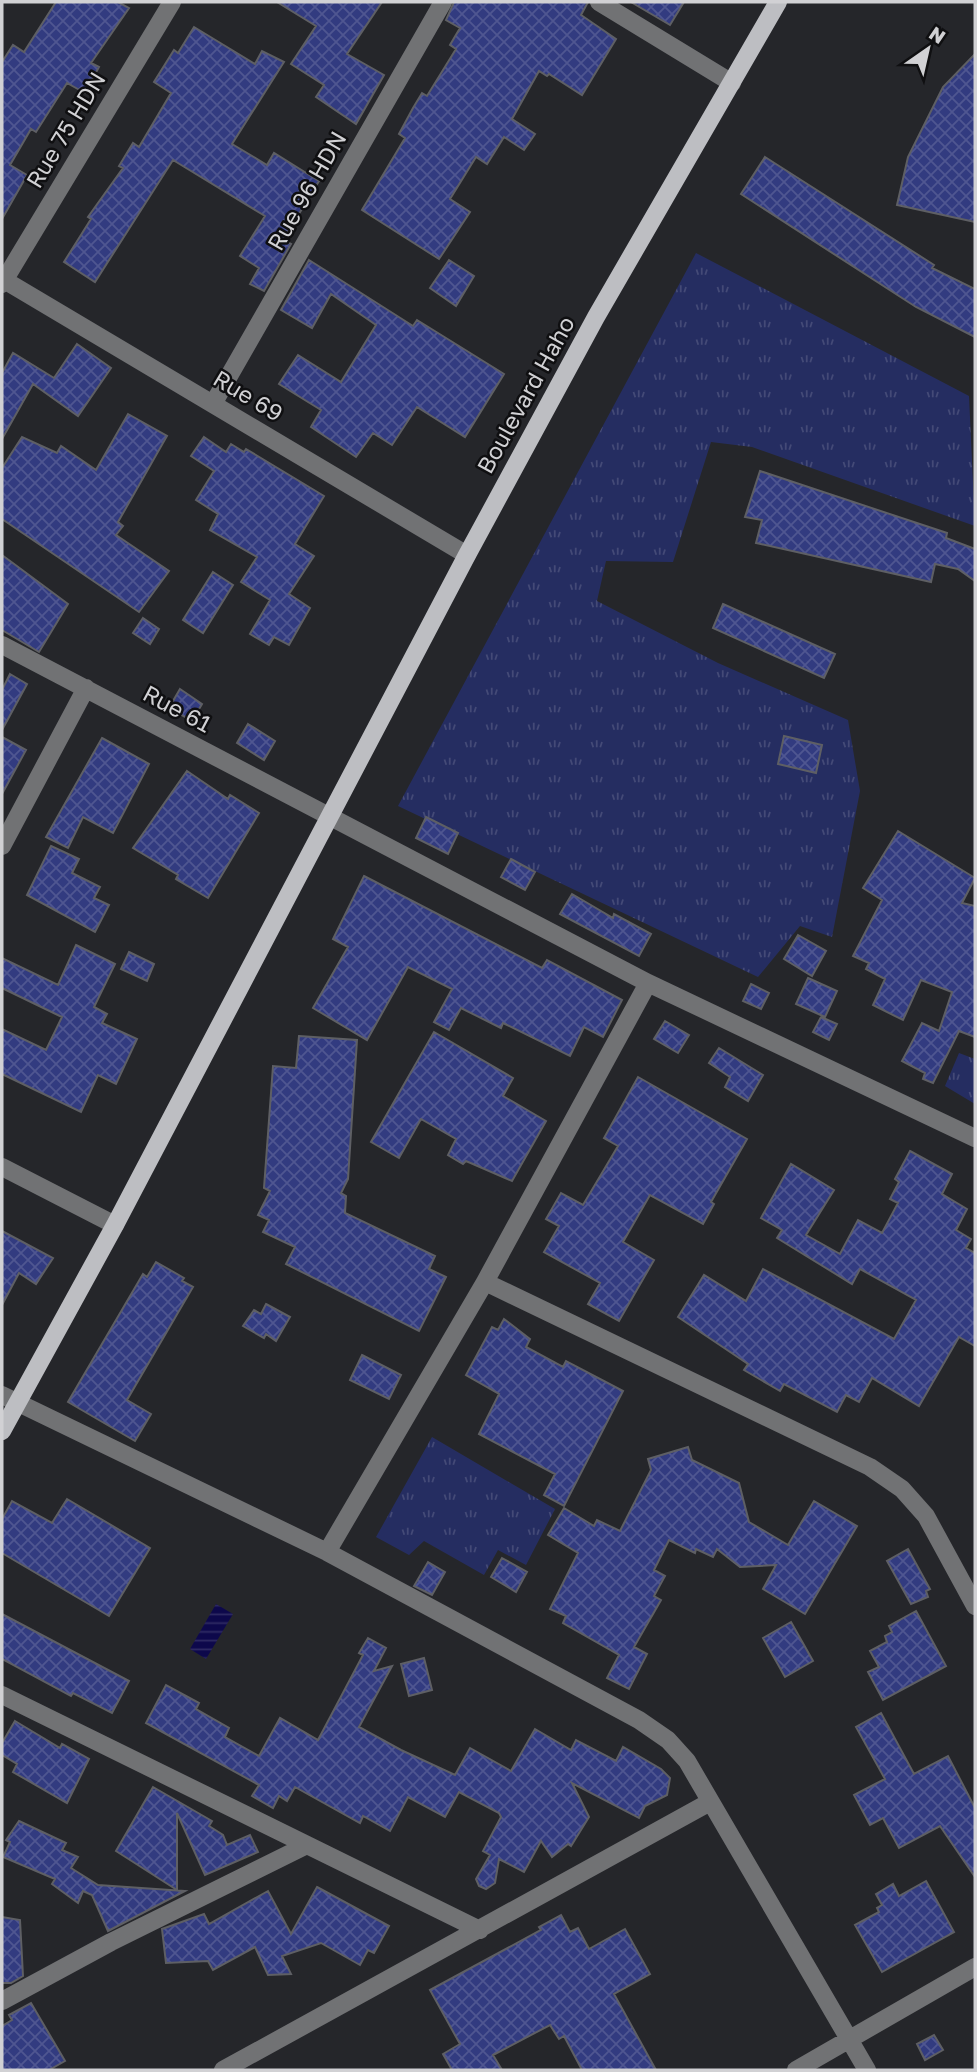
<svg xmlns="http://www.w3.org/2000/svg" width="977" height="2072" font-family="'Golos Text',sans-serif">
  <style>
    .park { fill: url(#park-tufts) }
    .water { fill: url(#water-rules) }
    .building { fill: url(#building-cross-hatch); stroke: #5e5f64; stroke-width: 2 }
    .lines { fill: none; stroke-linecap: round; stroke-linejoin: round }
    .minor { stroke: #717274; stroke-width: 18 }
    .major { stroke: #bdbec2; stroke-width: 18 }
    .labels { text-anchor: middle; stroke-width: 5; stroke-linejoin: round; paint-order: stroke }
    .street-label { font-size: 23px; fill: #d1d1d4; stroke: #0f0f11 }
  </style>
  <defs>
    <pattern id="park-tufts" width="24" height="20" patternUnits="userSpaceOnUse" patternTransform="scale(1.75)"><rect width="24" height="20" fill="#252d61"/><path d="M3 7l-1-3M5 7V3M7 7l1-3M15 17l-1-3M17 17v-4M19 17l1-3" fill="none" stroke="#444a77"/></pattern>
    <pattern id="water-rules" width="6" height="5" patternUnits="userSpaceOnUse" patternTransform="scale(1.75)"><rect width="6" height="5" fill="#0d084b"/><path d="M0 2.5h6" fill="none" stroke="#2f2b64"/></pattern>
    <pattern id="building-cross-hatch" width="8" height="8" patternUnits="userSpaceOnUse" patternTransform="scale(1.75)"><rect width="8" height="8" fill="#323b80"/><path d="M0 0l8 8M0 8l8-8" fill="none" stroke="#4f5691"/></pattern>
  </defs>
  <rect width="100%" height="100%" fill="#25262a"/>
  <path class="park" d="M 696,253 L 969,396 L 975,526 L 752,447 L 711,442 L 673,562 L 606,561 L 597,601 L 718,663 L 848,720 L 860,791 L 832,937 L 800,926 L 758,977 L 398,806 Z
    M 959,1053 L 975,1059 L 975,1104 L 945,1086 Z
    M 432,1437 L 555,1509 L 526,1565 L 498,1550 L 484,1575 L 424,1541 L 409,1555 L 376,1537 Z"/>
  <path class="water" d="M 216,1604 L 233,1614 L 206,1659 L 190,1649 Z"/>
  <path class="building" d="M 56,2 L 118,2 L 129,8 L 91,63 L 99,67 L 85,93 L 67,83 L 36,132 L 31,129 L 10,165 L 27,175 L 2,219 L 2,62 L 13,45 L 24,52 Z
    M 277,2 L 382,2 L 347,54 L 384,75 L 356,124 L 316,97 L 324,85 L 291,64 L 316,26 Z
    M 454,2 L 588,2 L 581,15 L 616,39 L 582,95 L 549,74 L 547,76 L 539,71 L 512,119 L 535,134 L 524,150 L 504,137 L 487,164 L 476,157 L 450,199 L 470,212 L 439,259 L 362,210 L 405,138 L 399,134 L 413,108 L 422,93 L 427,96 L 456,49 L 450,45 L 460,28 L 446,20 Z
    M 631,2 L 684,2 L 670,25 Z
    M 194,27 L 255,64 L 262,51 L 284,62 L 232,144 L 267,165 L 274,153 L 319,181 L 283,240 L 291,244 L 264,291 L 250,284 L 259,268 L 240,256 L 265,216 L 173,160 L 95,282 L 64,262 L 91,219 L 88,217 L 123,168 L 119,166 L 133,143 L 139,147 L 171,93 L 154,82 L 174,50 L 178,53 Z
    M 975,54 L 975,222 L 897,205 L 908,157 L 943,87 Z
    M 765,157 L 934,265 L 932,268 L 975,289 L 975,337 L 916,307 L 741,194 Z
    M 309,260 L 413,326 L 417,320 L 504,374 L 465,437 L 417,407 L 392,445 L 373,433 L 356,457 L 311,427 L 321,410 L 279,384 L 298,355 L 341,382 L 376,325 L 331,294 L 312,328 L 281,310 Z
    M 449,260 L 474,276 L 456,306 L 430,288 Z
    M 77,344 L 111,368 L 78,416 L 33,384 L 2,439 L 2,373 L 13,353 L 54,378 Z
    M 128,414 L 167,436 L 118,522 L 123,526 L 116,535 L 169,571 L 139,612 L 2,519 L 2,468 L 22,437 L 57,453 L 61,446 L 96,470 Z
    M 204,437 L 226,452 L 231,444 L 244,452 L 246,449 L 324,496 L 295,544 L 314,556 L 289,594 L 310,608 L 289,645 L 274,637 L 269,645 L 250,634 L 270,600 L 241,582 L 257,557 L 210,530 L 218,514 L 196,500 L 214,471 L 191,456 Z
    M 760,471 L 947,533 L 946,538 L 975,549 L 975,581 L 958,569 L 935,564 L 931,582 L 756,543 L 762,520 L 745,517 Z
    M 2,555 L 68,604 L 39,652 L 2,630 Z
    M 213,572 L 233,585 L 203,633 L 183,620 Z
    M 723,604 L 835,654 L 824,678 L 713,628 Z
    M 143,618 L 159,629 L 150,644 L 133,633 Z
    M 10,674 L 27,684 L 2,730 L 2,690 Z
    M 180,689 L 202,704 L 192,721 L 169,708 Z
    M 248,724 L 275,741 L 264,760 L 237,743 Z
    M 784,736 L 822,745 L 816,773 L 778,764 Z
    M 2,737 L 26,750 L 2,794 Z
    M 102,738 L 149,764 L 113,833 L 83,817 L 68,848 L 46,837 Z
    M 187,771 L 228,799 L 230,795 L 259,813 L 208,898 L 176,879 L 178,875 L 133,848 Z
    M 426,817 L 458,833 L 448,854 L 416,838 Z
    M 898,831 L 975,878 L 962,903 L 975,906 L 975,1037 L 959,1031 L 933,1083 L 923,1079 L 925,1073 L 902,1061 L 922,1023 L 939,1031 L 952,992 L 921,980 L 903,1020 L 873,1005 L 885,979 L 866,969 L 869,963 L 853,956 L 882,900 L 863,888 Z
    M 51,846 L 79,859 L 72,873 L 100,887 L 94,898 L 109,905 L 95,932 L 27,895 Z
    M 511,859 L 535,872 L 525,890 L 501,877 Z
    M 364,876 L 542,968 L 547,960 L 622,1000 L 603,1037 L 584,1027 L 570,1056 L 503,1023 L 501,1028 L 461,1008 L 449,1030 L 434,1022 L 452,989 L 408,967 L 367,1040 L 313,1008 L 348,947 L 333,939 Z
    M 572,894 L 613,918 L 614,914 L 651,934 L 639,956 L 560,914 Z
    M 798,935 L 826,951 L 812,976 L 784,959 Z
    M 76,945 L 115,964 L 94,1007 L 107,1014 L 102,1023 L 137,1039 L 116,1084 L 98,1075 L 81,1112 L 2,1074 L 2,1029 L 46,1050 L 62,1017 L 2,988 L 2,958 L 58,985 Z
    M 129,952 L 154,964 L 147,981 L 121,969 Z
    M 808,978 L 837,991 L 825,1017 L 796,1004 Z
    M 751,984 L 769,993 L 761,1009 L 743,1001 Z
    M 821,1017 L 837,1024 L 829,1040 L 813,1032 Z
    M 665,1021 L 689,1035 L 678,1053 L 654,1039 Z
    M 434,1032 L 513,1078 L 503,1096 L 546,1121 L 512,1181 L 466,1161 L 463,1164 L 448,1155 L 456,1139 L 421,1119 L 399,1158 L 371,1142 Z
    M 299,1036 L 357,1040 L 348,1179 L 341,1193 L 346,1196 L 345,1213 L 435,1256 L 429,1269 L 446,1277 L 419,1331 L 286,1264 L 295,1247 L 263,1232 L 269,1220 L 258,1215 L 270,1191 L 264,1188 L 273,1066 L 296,1068 Z
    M 719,1048 L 763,1075 L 748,1101 L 725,1087 L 730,1077 L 709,1063 Z
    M 638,1077 L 747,1139 L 711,1202 L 714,1204 L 703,1224 L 650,1195 L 623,1242 L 654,1260 L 619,1321 L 588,1304 L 600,1283 L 544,1252 L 559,1226 L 546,1219 L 561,1193 L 583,1205 L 618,1146 L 604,1138 Z
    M 910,1151 L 952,1174 L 942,1194 L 967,1209 L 956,1230 L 971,1239 L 966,1248 L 975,1253 L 975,1346 L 959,1337 L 919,1406 L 872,1378 L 859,1402 L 846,1395 L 837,1412 L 784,1384 L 780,1391 L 744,1370 L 748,1364 L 678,1317 L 704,1275 L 746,1301 L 763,1269 L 894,1339 L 916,1300 L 860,1269 L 852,1284 L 777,1238 L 782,1230 L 761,1218 L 791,1164 L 834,1190 L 806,1235 L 840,1254 L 858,1220 L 882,1233 L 898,1203 L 890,1199 L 899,1182 L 895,1179 Z
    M 2,1231 L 53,1258 L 36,1284 L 19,1273 L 2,1305 Z
    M 156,1262 L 184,1278 L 182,1281 L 193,1287 L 127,1400 L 151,1414 L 135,1441 L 68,1402 L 143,1274 L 147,1277 Z
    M 266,1304 L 290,1317 L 276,1341 L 266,1334 L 264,1338 L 243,1326 L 254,1310 L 261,1314 Z
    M 504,1319 L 530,1339 L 526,1347 L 563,1367 L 566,1361 L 623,1391 L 564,1506 L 544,1495 L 555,1474 L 479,1434 L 499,1394 L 466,1375 L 492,1327 L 498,1330 Z
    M 362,1355 L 401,1375 L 389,1399 L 350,1380 Z
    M 688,1447 L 692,1460 L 739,1483 L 749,1522 L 788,1545 L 814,1501 L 857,1526 L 805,1614 L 763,1589 L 776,1565 L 740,1567 L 717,1549 L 713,1557 L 696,1549 L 695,1553 L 669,1540 L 654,1570 L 665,1576 L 654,1596 L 661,1600 L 634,1647 L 647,1654 L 629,1689 L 607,1678 L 619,1655 L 563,1623 L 566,1616 L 550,1609 L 578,1553 L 548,1535 L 564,1508 L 594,1526 L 597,1520 L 620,1531 L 651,1470 L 648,1459 Z
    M 67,1499 L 150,1548 L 109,1616 L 2,1553 L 2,1519 L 12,1501 L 52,1523 Z
    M 908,1549 L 930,1589 L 926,1591 L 928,1597 L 911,1604 L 887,1561 Z
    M 502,1558 L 527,1572 L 516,1592 L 491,1577 Z
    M 428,1562 L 445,1572 L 432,1595 L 414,1586 Z
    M 916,1611 L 946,1666 L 883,1700 L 868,1672 L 879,1667 L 870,1651 L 887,1642 L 885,1636 L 892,1632 L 889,1626 Z
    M 2,1614 L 129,1681 L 112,1713 L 73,1693 L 71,1696 L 2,1659 Z
    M 791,1622 L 813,1661 L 785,1677 L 763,1638 Z
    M 368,1638 L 386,1648 L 374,1671 L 392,1666 L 359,1727 L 401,1750 L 455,1775 L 470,1748 L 511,1771 L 535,1729 L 571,1750 L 576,1740 L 616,1761 L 623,1747 L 661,1769 L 670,1778 L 667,1795 L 645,1806 L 639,1818 L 572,1783 L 589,1817 L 571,1846 L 568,1844 L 552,1857 L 541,1841 L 524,1872 L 499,1859 L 495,1883 L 486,1889 L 479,1886 L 476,1879 L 490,1855 L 483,1851 L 501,1817 L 499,1813 L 459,1792 L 445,1817 L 408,1797 L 390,1831 L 363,1816 L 360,1823 L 295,1787 L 287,1801 L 279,1796 L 273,1808 L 252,1796 L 259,1785 L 146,1723 L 166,1685 L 199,1703 L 196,1709 L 229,1728 L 225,1737 L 259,1756 L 280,1718 L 318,1740 L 363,1655 L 359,1653 Z
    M 424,1658 L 432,1690 L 409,1696 L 401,1664 Z
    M 881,1713 L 914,1774 L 948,1756 L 975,1808 L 975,1877 L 940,1826 L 899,1848 L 883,1818 L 870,1825 L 854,1795 L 885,1779 L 856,1727 Z
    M 15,1721 L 60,1748 L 62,1744 L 89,1759 L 67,1803 L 13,1772 L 17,1764 L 2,1755 L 2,1743 Z
    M 153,1787 L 212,1821 L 209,1826 L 223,1835 L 227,1845 L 250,1835 L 258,1852 L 205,1875 L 177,1813 L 177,1890 L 116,1851 Z
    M 19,1821 L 66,1843 L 62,1850 L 78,1857 L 71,1868 L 98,1885 L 185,1891 L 108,1931 L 92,1895 L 83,1891 L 78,1903 L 52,1884 L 55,1879 L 3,1857 L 10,1842 L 6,1840 Z
    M 926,1881 L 954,1932 L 882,1972 L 855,1925 L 879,1912 L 877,1908 L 882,1905 L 876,1894 L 893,1884 L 899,1896 Z
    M 317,1887 L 389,1926 L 374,1953 L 368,1950 L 360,1965 L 321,1943 L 282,1956 L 291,1974 L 268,1975 L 255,1947 L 213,1970 L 208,1961 L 166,1963 L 162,1929 L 204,1914 L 209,1924 L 268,1891 L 291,1934 Z
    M 561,1915 L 570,1932 L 578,1928 L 589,1949 L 625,1929 L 650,1974 L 614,1994 L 656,2070 L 582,2070 L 564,2036 L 559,2039 L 550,2025 L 493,2055 L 502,2070 L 452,2070 L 443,2054 L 460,2044 L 430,1990 L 541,1930 L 539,1927 Z
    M 2,1917 L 20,1920 L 23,1976 L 11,1983 L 2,1983 Z
    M 31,2003 L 65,2061 L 49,2070 L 2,2070 L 2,2026 L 12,2020 L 9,2015 Z
    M 934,2035 L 943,2050 L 925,2060 L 917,2044 Z"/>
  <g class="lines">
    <path class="minor" d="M 599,2 L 732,83
      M 4,280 L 467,555
      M 2,284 L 172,2
      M 213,404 L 443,2
      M 2,645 L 648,983 L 975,1138
      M 2,846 L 86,688
      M 2,1167 L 115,1225
      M 485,1282 L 870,1467 L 902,1489 L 926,1516 L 975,1606
      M 2,1395 L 327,1552 L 639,1720 L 668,1740 L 687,1761 L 867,2070
      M 327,1552 L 485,1282 L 648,983
      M 2,1695 L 480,1930
      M 2,2001 L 111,1942 L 307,1845
      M 223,2070 L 710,1802
      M 796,2070 L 975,1967"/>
    <path class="major" d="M 2,1431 L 115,1225 L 467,555 L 596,317 L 778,2"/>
  </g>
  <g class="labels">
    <g class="street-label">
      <text transform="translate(66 130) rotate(-59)" y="8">Rue 75 HDN</text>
      <text transform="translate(307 191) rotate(-60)" y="8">Rue 96 HDN</text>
      <text transform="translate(526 395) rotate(-61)" y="8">Boulevard Haho</text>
      <text transform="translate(248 396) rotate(31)" y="8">Rue 69</text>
      <text transform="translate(177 709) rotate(28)" y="8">Rue 61</text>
    </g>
  </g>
  <rect width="977" height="2072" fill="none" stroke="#d1d1d4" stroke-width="7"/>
  <g transform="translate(928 49) rotate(34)" stroke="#0f0f11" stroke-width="5" paint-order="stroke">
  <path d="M0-5L12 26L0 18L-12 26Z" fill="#d1d1d4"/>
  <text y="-10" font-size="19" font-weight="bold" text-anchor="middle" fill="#d1d1d4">N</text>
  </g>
</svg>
